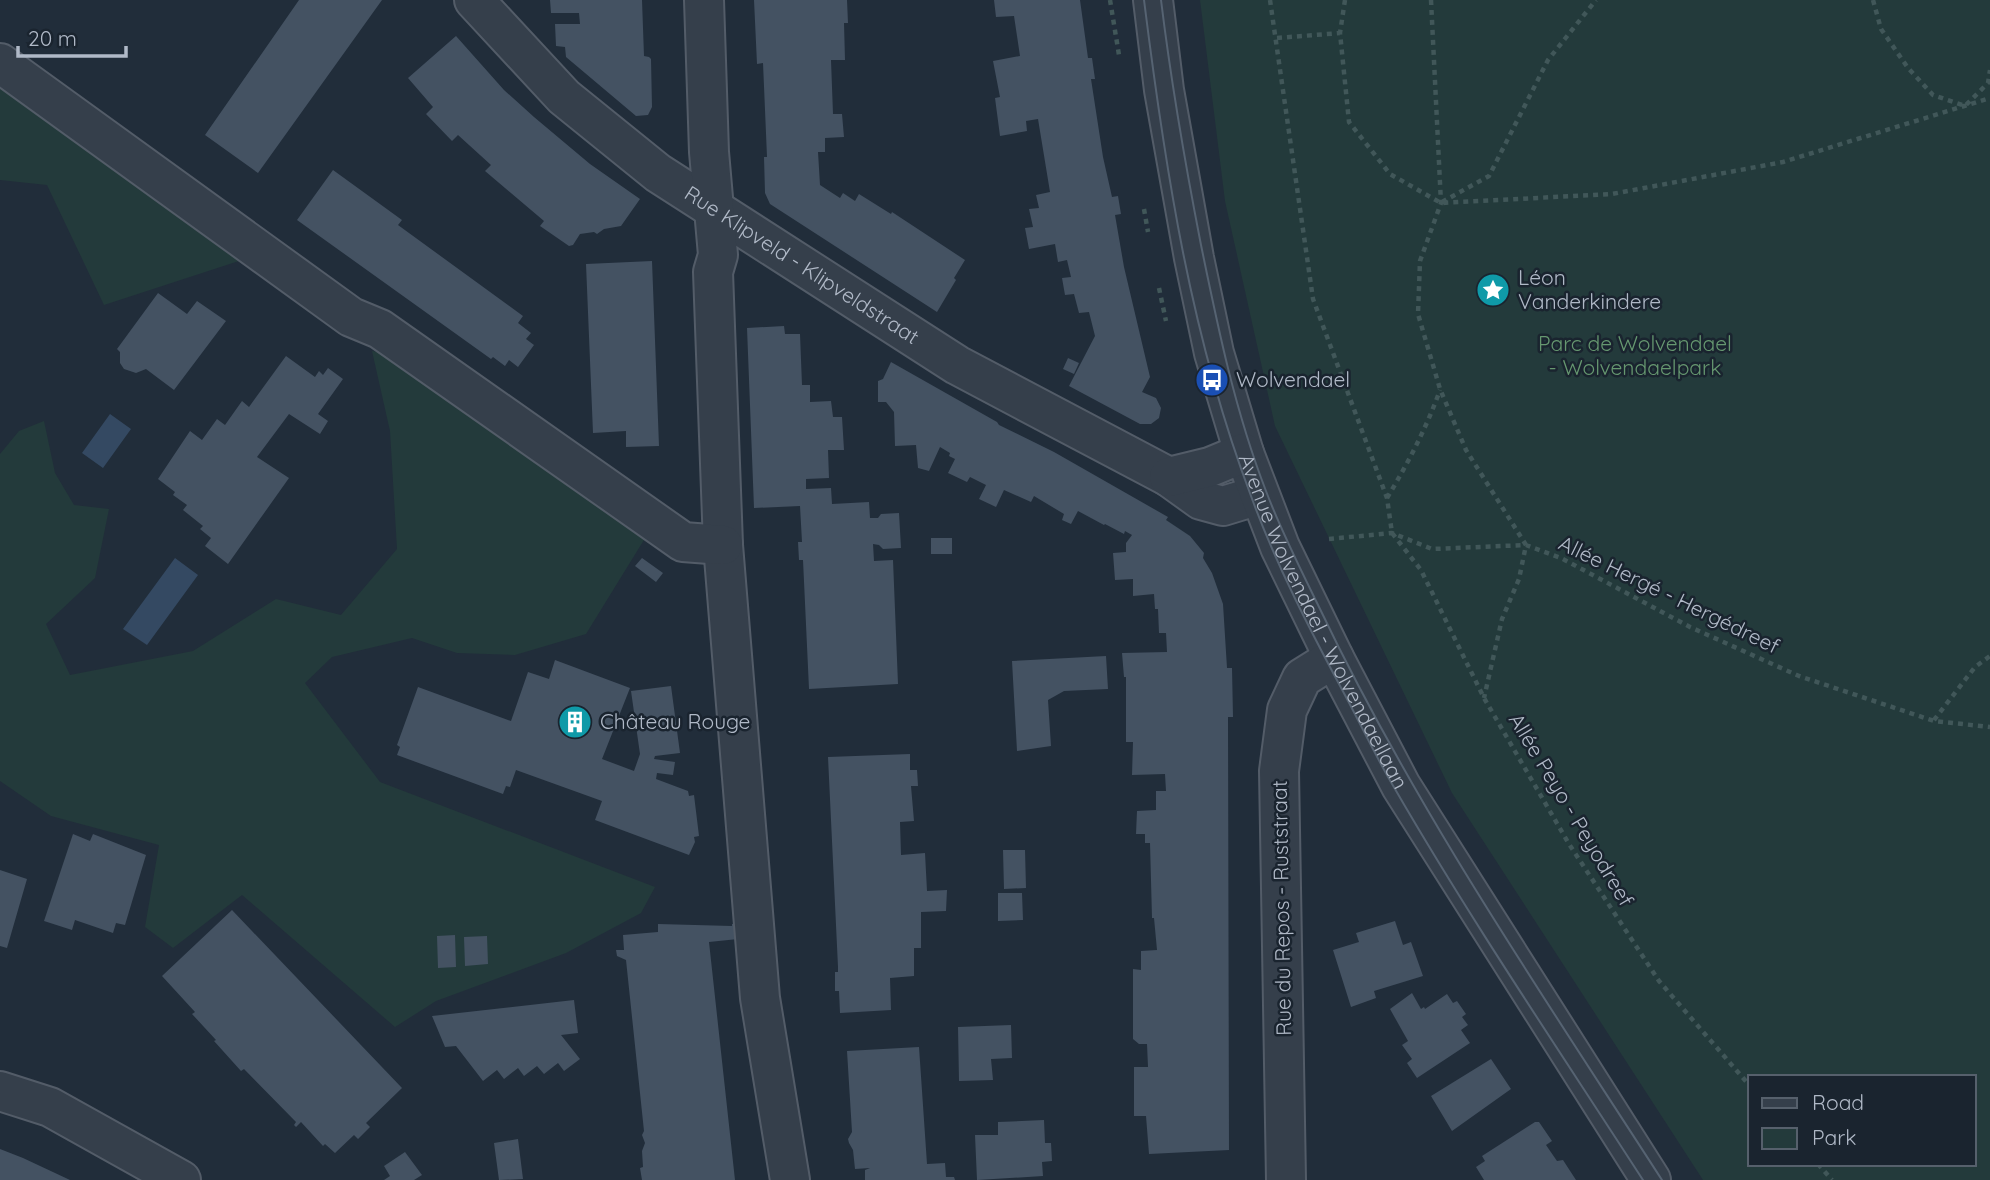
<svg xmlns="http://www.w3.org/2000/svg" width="1990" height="1180" font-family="Quicksand,sans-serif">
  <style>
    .green { fill: #233a3b; fill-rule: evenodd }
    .water { fill: #344962 }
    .building { fill: #445262 }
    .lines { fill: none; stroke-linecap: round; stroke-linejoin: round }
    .minor-casing { stroke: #535c68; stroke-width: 42 }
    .path { stroke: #415759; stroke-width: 4.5; stroke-dasharray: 5 5; stroke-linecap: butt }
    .minor { stroke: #353f4b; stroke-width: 38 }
    .tram { stroke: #566372; stroke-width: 2 }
    .labels { text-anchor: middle; stroke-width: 5; stroke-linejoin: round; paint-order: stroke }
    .street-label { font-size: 21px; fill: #b0b9c7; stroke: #1a242f }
    .poi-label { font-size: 21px; fill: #b0b9c7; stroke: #1a242f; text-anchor: start }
    .park-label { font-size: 21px; fill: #669870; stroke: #1a242f }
  </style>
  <rect width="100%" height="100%" fill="#212d3a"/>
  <path class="green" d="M 1200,0 L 1990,0 L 1990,1180 L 1703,1180 L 1452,793 L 1275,426 L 1225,201 ZM 1750,1077 L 1974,1077 L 1974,1164 L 1750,1164 Z
    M 0,85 L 245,259 L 104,305 L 47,185 L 0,180 Z
    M 372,351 L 398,356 L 647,535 L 586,634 L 515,655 L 457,653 L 412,638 L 332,657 L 305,683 L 380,782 L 655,887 L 641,913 L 566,953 L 436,1001 L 395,1027 L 242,895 L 173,948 L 145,927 L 159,845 L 51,816 L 0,781 L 0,454 L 19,431 L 44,421 L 55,473 L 74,505 L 109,509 L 95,578 L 46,624 L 70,675 L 193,651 L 276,599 L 341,615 L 397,549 L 390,431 Z"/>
  <path class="water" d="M 110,414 L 131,429 L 103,468 L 82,453 Z
    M 175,558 L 198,575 L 147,645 L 123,629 Z"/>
  <path class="building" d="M 299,0 L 382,0 L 258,173 L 205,135 Z
    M 550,0 L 642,0 L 644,56 L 649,57 L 651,59 L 652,107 L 648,115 L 636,116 L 566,57 L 565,47 L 556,46 L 555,24 L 580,24 L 579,13 L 551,13 Z
    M 754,0 L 847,0 L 848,23 L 844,23 L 845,60 L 831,60 L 833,114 L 842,114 L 844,137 L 825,138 L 825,152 L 818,152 L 820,185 L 840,198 L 843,193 L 855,201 L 859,194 L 891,214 L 892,212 L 965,260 L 954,278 L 956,280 L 937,312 L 770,204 L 765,193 L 764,157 L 767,157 L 763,63 L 757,64 Z
    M 994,0 L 1080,0 L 1088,58 L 1092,58 L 1095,79 L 1091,79 L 1103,157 L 1112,197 L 1118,196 L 1121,214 L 1115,215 L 1124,267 L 1150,377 L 1142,392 L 1156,398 L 1161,408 L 1159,418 L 1151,424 L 1140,424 L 1069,386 L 1095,336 L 1089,312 L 1079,313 L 1074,294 L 1065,295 L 1062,278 L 1071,277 L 1067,260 L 1058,262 L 1055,244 L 1029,249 L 1025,228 L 1033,227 L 1029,209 L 1039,208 L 1036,195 L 1050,192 L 1038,119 L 1026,121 L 1027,131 L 1000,136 L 995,98 L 1000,97 L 993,61 L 1020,56 L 1014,16 L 996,17 Z
    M 456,36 L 504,90 L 534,117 L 590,164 L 640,199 L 621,226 L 604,229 L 597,234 L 594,232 L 580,234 L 573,245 L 569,246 L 540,226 L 544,221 L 485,171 L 491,165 L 458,135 L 452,141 L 426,114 L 433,107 L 408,78 Z
    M 333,170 L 402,220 L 398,225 L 523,316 L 518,323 L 531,333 L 526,339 L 534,345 L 518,367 L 509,360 L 505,366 L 493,357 L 491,359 L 297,220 Z
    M 652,261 L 659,446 L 626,447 L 626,431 L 593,433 L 586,264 Z
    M 158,293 L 187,314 L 197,301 L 226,321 L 174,390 L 146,369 L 136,373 L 124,369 L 120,363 L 120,352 L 117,349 Z
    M 784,326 L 785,334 L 800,334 L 802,385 L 810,385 L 810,402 L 831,401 L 833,417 L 842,417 L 844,450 L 828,450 L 829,478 L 806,479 L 806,489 L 831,488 L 832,504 L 869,502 L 870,518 L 878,518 L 881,514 L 899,513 L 901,548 L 883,549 L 879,545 L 873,544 L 874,561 L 893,560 L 898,684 L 809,689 L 803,560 L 799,560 L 798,542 L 802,542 L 800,506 L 754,508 L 747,328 Z
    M 286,356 L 315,377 L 319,371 L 323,375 L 328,368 L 343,379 L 318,414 L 328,421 L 320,434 L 289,414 L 257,457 L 289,478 L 228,564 L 205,546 L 211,538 L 200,529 L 203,526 L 183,510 L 187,505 L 173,495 L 175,492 L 158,479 L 190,431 L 202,440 L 217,419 L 225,425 L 242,401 L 249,407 Z
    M 1068,358 L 1079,363 L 1074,374 L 1063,369 Z
    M 891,362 L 997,422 L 999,425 L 1054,452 L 1168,517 L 1166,520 L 1190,536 L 1204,553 L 1203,558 L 1212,573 L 1223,604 L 1227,668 L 1232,668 L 1233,717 L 1228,717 L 1229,1150 L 1149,1154 L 1146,1116 L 1134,1116 L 1134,1067 L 1148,1067 L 1147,1044 L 1139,1044 L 1133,1039 L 1133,969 L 1141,970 L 1141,951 L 1157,950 L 1154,918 L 1152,918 L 1150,843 L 1145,843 L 1145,834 L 1136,834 L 1137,811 L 1156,810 L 1156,791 L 1166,791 L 1165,774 L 1132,775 L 1133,742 L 1126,742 L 1126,677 L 1124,677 L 1122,653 L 1167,652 L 1166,633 L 1159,633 L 1158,609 L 1155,609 L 1154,594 L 1133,596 L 1133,579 L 1115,580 L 1113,553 L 1126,552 L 1126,543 L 1132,535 L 1125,531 L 1124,534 L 1105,524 L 1104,525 L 1078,511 L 1071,524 L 1062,520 L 1064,514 L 1034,496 L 1031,502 L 1004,490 L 996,507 L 979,499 L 986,485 L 970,477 L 967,482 L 948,473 L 955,459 L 949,456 L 950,453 L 940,447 L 929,471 L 918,468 L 916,445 L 895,446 L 894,412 L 886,402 L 878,402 L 878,381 L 883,379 Z
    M 931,538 L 952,538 L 952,554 L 931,554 Z
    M 642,558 L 663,573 L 656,582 L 635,566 Z
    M 1106,656 L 1108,689 L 1064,691 L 1048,700 L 1051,746 L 1017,751 L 1012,661 Z
    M 555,660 L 630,688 L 602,759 L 634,771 L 640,754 L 631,691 L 671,686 L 680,753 L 655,756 L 654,759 L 675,762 L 673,775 L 657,773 L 656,779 L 688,791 L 689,796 L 694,795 L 699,836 L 694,837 L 695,842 L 689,855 L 595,820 L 602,801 L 516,770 L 510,787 L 506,786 L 503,794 L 397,755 L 400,747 L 397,745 L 418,687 L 511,721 L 528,672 L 549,679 Z
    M 910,754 L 910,770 L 917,770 L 918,786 L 911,786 L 914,821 L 900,822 L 901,855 L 925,853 L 927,891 L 947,890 L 946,911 L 921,912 L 921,948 L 914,948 L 914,976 L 890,978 L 891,1010 L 840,1013 L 839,991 L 835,991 L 835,972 L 838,972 L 838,967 L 828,757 Z
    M 73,834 L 90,841 L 93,834 L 146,855 L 125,925 L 116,923 L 113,933 L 75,920 L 72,930 L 44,921 Z
    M 1003,850 L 1025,850 L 1026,888 L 1004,889 Z
    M 0,870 L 27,879 L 7,948 L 0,946 Z
    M 998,893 L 1022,893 L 1023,920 L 998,921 Z
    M 232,910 L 402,1088 L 366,1123 L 370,1127 L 358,1139 L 354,1135 L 335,1153 L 325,1144 L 323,1146 L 301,1122 L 296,1127 L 294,1125 L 296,1122 L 244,1069 L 241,1071 L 214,1041 L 216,1040 L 192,1014 L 195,1012 L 162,976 Z
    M 1395,921 L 1403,945 L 1411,942 L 1423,976 L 1374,991 L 1376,998 L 1351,1007 L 1333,950 L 1359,942 L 1356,933 Z
    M 658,924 L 732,926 L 732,924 L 737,924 L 738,939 L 709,942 L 735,1180 L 642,1180 L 640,1168 L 643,1167 L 642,1151 L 645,1143 L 642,1135 L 644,1131 L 626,960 L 617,956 L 616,950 L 624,950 L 623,935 L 658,932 Z
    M 455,935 L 456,967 L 438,968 L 437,936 Z
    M 487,936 L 488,964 L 465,966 L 464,937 Z
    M 1412,993 L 1421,1009 L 1424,1007 L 1425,1009 L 1447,994 L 1453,1003 L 1457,1001 L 1466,1014 L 1462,1017 L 1468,1025 L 1461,1030 L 1470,1043 L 1417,1078 L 1407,1063 L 1412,1059 L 1402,1045 L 1408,1041 L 1390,1009 Z
    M 574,1000 L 578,1033 L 561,1035 L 580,1059 L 564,1071 L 558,1063 L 544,1074 L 537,1066 L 524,1076 L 518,1068 L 504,1079 L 497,1070 L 483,1081 L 456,1046 L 445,1047 L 432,1016 Z
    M 1011,1025 L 1012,1058 L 991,1059 L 993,1080 L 959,1081 L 958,1027 Z
    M 919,1047 L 927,1164 L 945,1163 L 946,1177 L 954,1177 L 955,1180 L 865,1180 L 865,1170 L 870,1168 L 855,1169 L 853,1150 L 849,1143 L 848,1139 L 852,1132 L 847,1051 Z
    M 1491,1059 L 1511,1089 L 1452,1131 L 1431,1096 Z
    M 1044,1120 L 1045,1143 L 1051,1143 L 1052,1161 L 1042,1162 L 1043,1176 L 977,1180 L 975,1135 L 998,1135 L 998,1122 Z
    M 1535,1122 L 1539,1122 L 1552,1141 L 1546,1145 L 1557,1161 L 1563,1160 L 1576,1180 L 1484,1180 L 1476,1167 L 1485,1161 L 1482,1156 Z
    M 518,1139 L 523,1179 L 499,1180 L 494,1143 Z
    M 0,1149 L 23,1158 L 70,1180 L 0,1180 Z
    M 405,1152 L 422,1175 L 414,1180 L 384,1180 L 390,1176 L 384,1166 Z"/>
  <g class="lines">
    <defs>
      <g id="minor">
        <path id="s1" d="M 474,0 L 564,97 L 658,173 L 957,365 L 1169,477 L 1201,500 L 1223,506 L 1259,495"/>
        <path d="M 704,0 L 709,152 L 718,255 L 713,272 L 723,545 L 760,998 L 790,1180"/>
        <path id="s2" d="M 1153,0 L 1164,90 L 1194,258 L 1214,353 L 1244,453 L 1280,547 L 1334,658 L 1401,786 L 1651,1180"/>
        <path d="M 0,63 L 351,317 L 380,329 L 683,542 L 723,545"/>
        <path d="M 1169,477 L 1210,467 L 1244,453"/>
        <path d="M 0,1091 L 50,1107 L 181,1180"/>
        <path d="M 1286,1180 L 1279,771 L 1287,710 L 1302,678 L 1334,658"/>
      </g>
    </defs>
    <use href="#minor" class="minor-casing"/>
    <path class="path" d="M 1110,0 L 1119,55
      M 1270,0 L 1313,299 L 1387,498 L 1392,533 L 1421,570 L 1484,698 L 1569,844 L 1659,981 L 1750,1086
      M 1345,0 L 1340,33 L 1349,122 L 1390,174 L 1441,203 L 1612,194 L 1783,162 L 1990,98
      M 1431,0 L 1441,203 L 1420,261 L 1418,314 L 1440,389 L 1466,450 L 1526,545 L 1519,579 L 1502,619 L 1484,698
      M 1873,0 L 1881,29 L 1908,68 L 1933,95 L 1965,106 L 1988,83 L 1990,70
      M 1277,38 L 1340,33
      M 1442,202 L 1489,176 L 1548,60 L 1596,0
      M 1144,209 L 1148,232
      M 1159,288 L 1166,321
      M 1387,498 C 1408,463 1426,429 1440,390
      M 1329,539 L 1392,533 L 1432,549 L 1526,545 L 1561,558 L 1690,627 L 1799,676 L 1934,721 L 1990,727
      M 1934,720 L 1975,667 L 1990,656
      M 1818,1164 L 1832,1180"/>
    <use href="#minor" class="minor"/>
    <path class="tram" d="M 1144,0 C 1165,168 1191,338 1251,496 C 1276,565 1311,632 1346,697 C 1362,727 1377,759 1395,789 C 1472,922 1559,1050 1643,1180
      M 1161,0 C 1171,82 1185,163 1201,245 C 1218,328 1235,411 1266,491 C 1281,531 1301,570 1320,609 C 1416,810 1542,994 1662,1180"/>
  </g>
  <defs>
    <symbol id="sight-disc" viewBox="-11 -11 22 22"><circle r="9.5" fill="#0f9aa8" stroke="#1a242f"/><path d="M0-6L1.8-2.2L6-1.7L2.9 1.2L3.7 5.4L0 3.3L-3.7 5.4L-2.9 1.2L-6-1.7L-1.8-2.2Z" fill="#fff"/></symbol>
    <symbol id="bus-disc" viewBox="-11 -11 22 22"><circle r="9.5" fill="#1a4fb4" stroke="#1a242f"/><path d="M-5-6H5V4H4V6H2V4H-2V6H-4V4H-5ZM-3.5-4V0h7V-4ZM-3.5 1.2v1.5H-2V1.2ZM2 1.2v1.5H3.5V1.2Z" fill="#fff"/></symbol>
    <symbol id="building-disc" viewBox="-11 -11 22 22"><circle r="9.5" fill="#0f9aa8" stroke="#1a242f"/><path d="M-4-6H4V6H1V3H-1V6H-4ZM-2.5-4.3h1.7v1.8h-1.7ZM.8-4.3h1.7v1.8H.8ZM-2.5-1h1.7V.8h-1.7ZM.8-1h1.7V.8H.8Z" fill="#fff"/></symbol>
  </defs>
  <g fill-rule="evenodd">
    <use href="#sight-disc" x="1474" y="271" width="38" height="38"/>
    <use href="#bus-disc" x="1193" y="361" width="38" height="38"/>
    <use href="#building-disc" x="556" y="703" width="38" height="38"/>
  </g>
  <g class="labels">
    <g class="street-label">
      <text dy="7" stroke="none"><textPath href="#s1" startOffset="424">Rue Klipveld - Klipveldstraat</textPath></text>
      <text transform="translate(1669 595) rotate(26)" y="7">Allée Hergé - Hergédreef</text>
      <text dy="7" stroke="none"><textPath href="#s2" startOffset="649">Avenue Wolvendael - Wolvendaellaan</textPath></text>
      <text transform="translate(1571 810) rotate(59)" y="7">Allée Peyo - Peyodreef</text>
      <text transform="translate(1282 908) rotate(-91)" y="7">Rue du Repos - Ruststraat</text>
    </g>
    <g class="poi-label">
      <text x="1518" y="285">Léon<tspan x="1518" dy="24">Vanderkindere</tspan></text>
      <text x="1236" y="387">Wolvendael</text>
      <text x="600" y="729">Château Rouge</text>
    </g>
    <g class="park-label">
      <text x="1635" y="351">Parc de Wolvendael<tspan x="1635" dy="24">- Wolvendaelpark</tspan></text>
    </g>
  </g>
  <rect x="1748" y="1075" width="228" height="91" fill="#1a242f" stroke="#56606c" stroke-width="2"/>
  <rect x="1762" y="1098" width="35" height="10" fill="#353f4b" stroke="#56606c" stroke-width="2"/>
  <text x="1812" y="1110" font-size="21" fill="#b0b9c7">Road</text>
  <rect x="1762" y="1128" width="35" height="21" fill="#233a3b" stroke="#56606c" stroke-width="2"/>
  <text x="1812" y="1145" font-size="21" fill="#b0b9c7">Park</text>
  <path d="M18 46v10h108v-10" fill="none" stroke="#b0b9c7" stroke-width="3.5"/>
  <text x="28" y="46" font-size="21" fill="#b0b9c7" stroke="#1a242f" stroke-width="5" paint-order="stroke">20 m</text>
</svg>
